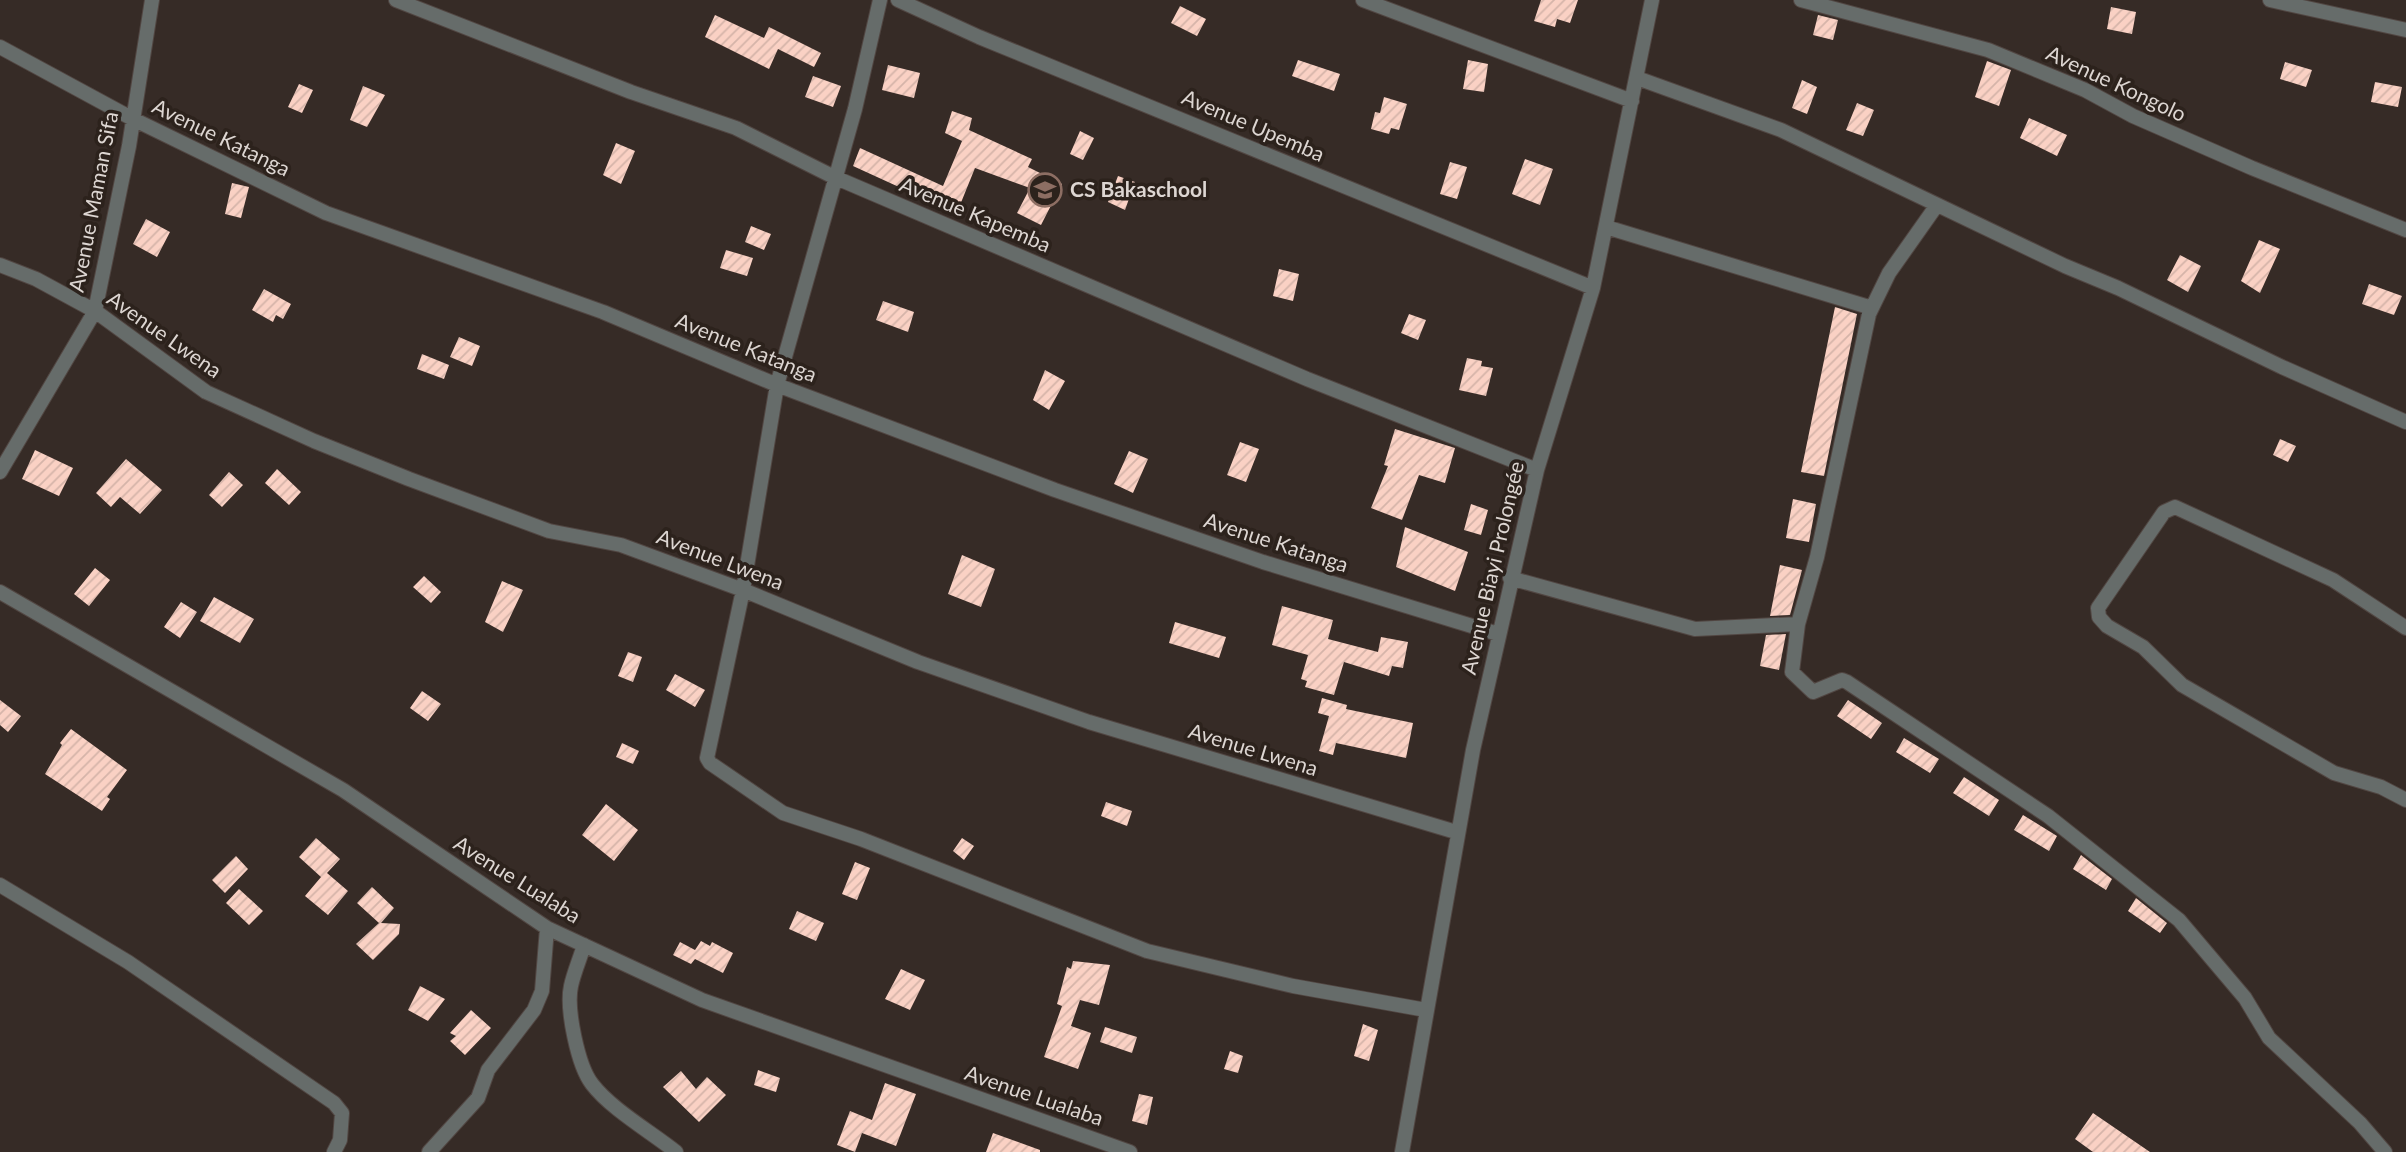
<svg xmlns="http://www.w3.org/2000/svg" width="2406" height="1152" font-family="Lato,sans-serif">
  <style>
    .building { fill: url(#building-hatch) }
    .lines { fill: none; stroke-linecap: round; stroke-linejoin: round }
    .street-casing { stroke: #514642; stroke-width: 16 }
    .street { stroke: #666c6a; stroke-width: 14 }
    .labels { text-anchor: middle; stroke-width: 7; stroke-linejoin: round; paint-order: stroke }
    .street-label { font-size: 21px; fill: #ddd6d2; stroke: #2c221c }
    .poi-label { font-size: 21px; font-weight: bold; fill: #ddd6d2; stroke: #2c221c; text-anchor: start }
  </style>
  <defs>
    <pattern id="building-hatch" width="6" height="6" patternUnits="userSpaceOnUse" patternTransform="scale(1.75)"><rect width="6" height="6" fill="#fad1c4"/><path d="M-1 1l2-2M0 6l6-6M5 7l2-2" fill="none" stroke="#d5b4a9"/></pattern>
  </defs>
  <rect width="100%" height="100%" fill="#362b26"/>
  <path class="building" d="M 1541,0 L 1578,0 L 1570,23 L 1557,19 L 1555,27 L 1534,21 Z
    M 1180,6 L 1206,19 L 1197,36 L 1171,23 Z
    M 2111,7 L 2136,12 L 2132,34 L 2107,29 Z
    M 715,15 L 764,38 L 769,27 L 821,53 L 814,67 L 778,49 L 769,69 L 705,37 Z
    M 1818,15 L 1838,20 L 1833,40 L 1813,35 Z
    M 1298,60 L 1340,74 L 1334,91 L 1292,76 Z
    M 1468,60 L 1488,64 L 1484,92 L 1463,89 Z
    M 1987,61 L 2011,70 L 1999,106 L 1975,97 Z
    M 2285,62 L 2312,70 L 2306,87 L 2280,79 Z
    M 888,65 L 920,73 L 914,98 L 882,90 Z
    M 813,76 L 841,86 L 833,107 L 805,97 Z
    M 1802,80 L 1817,87 L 1807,114 L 1792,108 Z
    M 2375,82 L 2402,87 L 2398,107 L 2371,102 Z
    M 299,84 L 313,90 L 302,113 L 288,107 Z
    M 363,86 L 385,95 L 367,127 L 350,120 Z
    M 1384,97 L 1407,104 L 1399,130 L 1391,128 L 1389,134 L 1371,129 L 1375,112 L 1380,113 Z
    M 1857,103 L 1874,110 L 1863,136 L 1846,130 Z
    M 952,111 L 972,118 L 969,130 L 1032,159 L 1028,167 L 1062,184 L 1041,225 L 1017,213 L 1030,188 L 975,168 L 958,210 L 923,198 L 853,166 L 860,148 L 943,186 L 962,141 L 945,133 Z
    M 2029,118 L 2067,135 L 2057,156 L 2020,138 Z
    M 1080,131 L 1094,138 L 1083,160 L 1070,154 Z
    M 616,143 L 635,151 L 621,184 L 603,175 Z
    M 1525,159 L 1553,169 L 1540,205 L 1512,194 Z
    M 1450,162 L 1467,167 L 1457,199 L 1440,194 Z
    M 1118,176 L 1135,182 L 1125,210 L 1108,202 Z
    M 232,183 L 249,187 L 241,218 L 225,214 Z
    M 146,219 L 170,232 L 157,257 L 133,244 Z
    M 751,226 L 771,234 L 764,250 L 745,242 Z
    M 2259,240 L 2280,249 L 2260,293 L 2241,281 Z
    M 726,250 L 753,258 L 747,276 L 720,268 Z
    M 2180,255 L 2201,266 L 2188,292 L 2167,280 Z
    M 1279,269 L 1299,274 L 1293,301 L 1273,296 Z
    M 2369,284 L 2402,296 L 2394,315 L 2362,304 Z
    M 264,289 L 291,304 L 283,319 L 276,315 L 273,322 L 252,310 Z
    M 883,301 L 914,312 L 908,332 L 876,320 Z
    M 1835,307 L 1857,314 L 1824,476 L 1801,472 Z
    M 1409,314 L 1426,320 L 1418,340 L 1401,333 Z
    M 459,337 L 480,346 L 472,366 L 450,357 Z
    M 422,354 L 449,365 L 444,379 L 417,369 Z
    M 1467,358 L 1482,361 L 1481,366 L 1493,368 L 1486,396 L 1459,390 Z
    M 1045,370 L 1065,381 L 1049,410 L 1033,400 Z
    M 1395,429 L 1455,448 L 1445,483 L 1419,475 L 1402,520 L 1371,508 L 1388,466 L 1384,465 Z
    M 2280,439 L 2296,446 L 2288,462 L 2273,455 Z
    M 1240,442 L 1259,449 L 1246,482 L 1227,475 Z
    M 35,450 L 73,468 L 59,496 L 22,479 Z
    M 1129,451 L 1148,459 L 1133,493 L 1114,484 Z
    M 126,459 L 162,490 L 140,514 L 120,497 L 111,507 L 96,493 Z
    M 277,469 L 301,492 L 289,505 L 265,483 Z
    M 229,472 L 243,485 L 222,507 L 209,495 Z
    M 1793,499 L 1816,504 L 1809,542 L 1786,538 Z
    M 1471,504 L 1488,510 L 1481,535 L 1464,530 Z
    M 1405,527 L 1468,552 L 1455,591 L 1396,567 Z
    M 962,555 L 995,569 L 981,607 L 948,594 Z
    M 1780,565 L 1802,570 L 1790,615 L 1770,616 Z
    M 95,568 L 110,580 L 89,606 L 74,594 Z
    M 424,576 L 441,592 L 431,603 L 413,587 Z
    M 502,581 L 523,590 L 503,632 L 485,622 Z
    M 214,597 L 254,619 L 240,643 L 200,621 Z
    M 181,602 L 197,612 L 180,638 L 164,627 Z
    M 1282,606 L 1333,620 L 1328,639 L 1378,652 L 1381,637 L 1408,642 L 1403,668 L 1392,666 L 1389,676 L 1344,662 L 1334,695 L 1305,687 L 1307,681 L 1301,679 L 1308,655 L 1272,645 Z
    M 1175,622 L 1226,637 L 1219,658 L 1169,643 Z
    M 1786,634 L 1779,670 L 1760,666 L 1766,635 Z
    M 628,652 L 642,657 L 633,682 L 618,676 Z
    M 675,674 L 705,690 L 695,707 L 666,690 Z
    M 422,691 L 441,704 L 428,721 L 410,708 Z
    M 1322,698 L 1347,705 L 1346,709 L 1413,723 L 1406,758 L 1336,743 L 1333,755 L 1319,751 L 1329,716 L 1318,713 Z
    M 0,700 L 21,716 L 8,732 L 0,725 Z
    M 1848,700 L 1882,723 L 1871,739 L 1837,716 Z
    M 71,729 L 127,770 L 107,797 L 110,799 L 102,811 L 45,774 L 62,745 L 60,743 Z
    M 1904,738 L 1939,759 L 1930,773 L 1896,752 Z
    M 622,743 L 639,751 L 633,764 L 616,757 Z
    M 1964,777 L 1999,800 L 1989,816 L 1953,793 Z
    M 1106,802 L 1132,811 L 1127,826 L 1101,816 Z
    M 606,804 L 638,830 L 614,861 L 582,835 Z
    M 2023,815 L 2057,836 L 2049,851 L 2014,830 Z
    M 316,838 L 340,859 L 327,873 L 348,891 L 328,915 L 305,896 L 321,877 L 299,857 Z
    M 962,838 L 974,846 L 964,860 L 953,851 Z
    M 2081,855 L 2112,879 L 2106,890 L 2073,869 Z
    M 236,856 L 248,869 L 225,893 L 212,880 Z
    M 855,862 L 870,868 L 857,900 L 842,894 Z
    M 372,887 L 394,908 L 381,923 L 400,924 L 399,934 L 373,960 L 356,944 L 379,923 L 357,903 Z
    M 239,889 L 263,911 L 249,925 L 226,903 Z
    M 2136,898 L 2167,923 L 2160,933 L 2128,911 Z
    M 797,911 L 824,923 L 816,941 L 789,929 Z
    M 701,941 L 710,946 L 712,942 L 733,953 L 723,973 L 695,959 L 691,964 L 673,955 L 680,942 L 695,950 Z
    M 1073,961 L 1110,965 L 1099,1005 L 1080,1000 L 1071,1026 L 1091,1033 L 1078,1069 L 1044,1057 L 1062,1006 L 1057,1004 L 1067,967 L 1071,969 Z
    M 901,969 L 925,980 L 910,1010 L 885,999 Z
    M 420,986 L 445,999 L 428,1021 L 408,1010 Z
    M 471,1010 L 491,1028 L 465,1055 L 450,1041 L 456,1036 L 450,1033 Z
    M 1363,1024 L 1378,1030 L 1369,1061 L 1354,1056 Z
    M 1105,1027 L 1137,1037 L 1132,1053 L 1100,1042 Z
    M 1230,1051 L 1243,1056 L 1238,1073 L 1224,1069 Z
    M 758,1070 L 780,1078 L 776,1092 L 754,1085 Z
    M 681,1071 L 696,1089 L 707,1077 L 726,1095 L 699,1122 L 663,1087 Z
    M 885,1083 L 916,1094 L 896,1146 L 862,1133 L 855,1152 L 837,1145 L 850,1111 L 872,1120 Z
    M 1139,1094 L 1153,1097 L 1147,1125 L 1132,1121 Z
    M 2093,1113 L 2150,1152 L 2093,1152 L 2075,1139 Z
    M 993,1133 L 1040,1150 L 1040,1152 L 986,1152 Z"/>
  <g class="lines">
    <defs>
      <path id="street" d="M 396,0 L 631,92 L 736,128 L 834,177 L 1307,379 L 1537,470
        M 880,0 L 855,109 L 777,385 L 743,590 L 707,758 L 710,763 L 783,813 L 861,839 L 1147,951 L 1293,986 L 1426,1010
        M 898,0 L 979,37 L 1593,288
        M 1363,0 L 1632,101
        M 1801,0 L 1988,50 L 2085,90 L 2133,116 L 2252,168 L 2406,230
        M 2270,0 L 2406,30
        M 0,47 L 133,119 L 326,213 L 603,312 L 777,385 L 1055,490 L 1263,562 L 1498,634
        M 1637,78 L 1781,130 L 2065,266 L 2118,288 L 2282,367 L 2406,422
        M 1937,205 L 1889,273 L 1869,314 L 1817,557 L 1798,624 L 1792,672 L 1813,692 L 1842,680 L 1847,682 L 2048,816 L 2179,920 L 2245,998 L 2269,1038 L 2360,1123 L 2385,1152
        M 1606,227 L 1872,308
        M 0,265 L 36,279 L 95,311 L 206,392 L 314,441 L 409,479 L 549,531 L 621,545 L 743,590 L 918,662 L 1089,722 L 1456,832
        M 0,472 L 95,311 L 129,146 L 152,0
        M 1510,578 L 1695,629 L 1798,624
        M 0,592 L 343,790 L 547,928 L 702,1000 L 1130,1152
        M 2406,628 L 2333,580 L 2175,507 L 2164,512 L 2098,608 L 2099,617 L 2107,626 L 2143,647 L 2182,685 L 2334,773 L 2381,787 L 2406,800
        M 0,885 L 128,962 L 334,1103 L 342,1113 L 340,1140 L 334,1152
        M 584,945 C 580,959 574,972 571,986 C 566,1009 578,1066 592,1084 C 611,1109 651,1132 676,1152
        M 429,1152 L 478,1098 L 488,1070 L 534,1010 L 542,991 L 547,928
        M 1402,1152 L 1473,750 L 1537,470 L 1593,288 L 1652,0"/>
    </defs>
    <use href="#street" class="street-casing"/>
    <use href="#street" class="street"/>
  </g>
  <defs>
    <symbol id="school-ring" viewBox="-11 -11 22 22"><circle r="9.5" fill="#2c221c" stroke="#8d6e63" stroke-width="1.5"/><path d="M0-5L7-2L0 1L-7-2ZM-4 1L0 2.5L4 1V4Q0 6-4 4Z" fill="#8d6e63"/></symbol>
  </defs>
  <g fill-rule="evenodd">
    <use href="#school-ring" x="1026" y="171" width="38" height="38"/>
  </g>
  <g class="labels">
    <g class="street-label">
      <text transform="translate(2116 84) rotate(25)" y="7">Avenue Kongolo</text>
      <text transform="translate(1253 126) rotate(23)" y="7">Avenue Upemba</text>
      <text transform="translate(221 138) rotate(26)" y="7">Avenue Katanga</text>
      <text transform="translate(94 202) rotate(-79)" y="7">Avenue Maman Sifa</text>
      <text transform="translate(975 215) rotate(23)" y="7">Avenue Kapemba</text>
      <text transform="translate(164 335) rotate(35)" y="7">Avenue Lwena</text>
      <text transform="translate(746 348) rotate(22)" y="7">Avenue Katanga</text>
      <text transform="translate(1276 543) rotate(18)" y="7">Avenue Katanga</text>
      <text transform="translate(720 560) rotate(21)" y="7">Avenue Lwena</text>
      <text transform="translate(1493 568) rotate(-77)" y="7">Avenue Biayi Prolongée</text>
      <text transform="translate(1253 750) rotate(17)" y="7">Avenue Lwena</text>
      <text transform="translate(517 880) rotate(32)" y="7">Avenue Lualaba</text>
      <text transform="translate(1034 1096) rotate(19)" y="7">Avenue Lualaba</text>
    </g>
    <g class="poi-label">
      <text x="1070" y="197">CS Bakaschool</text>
    </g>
  </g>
</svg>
